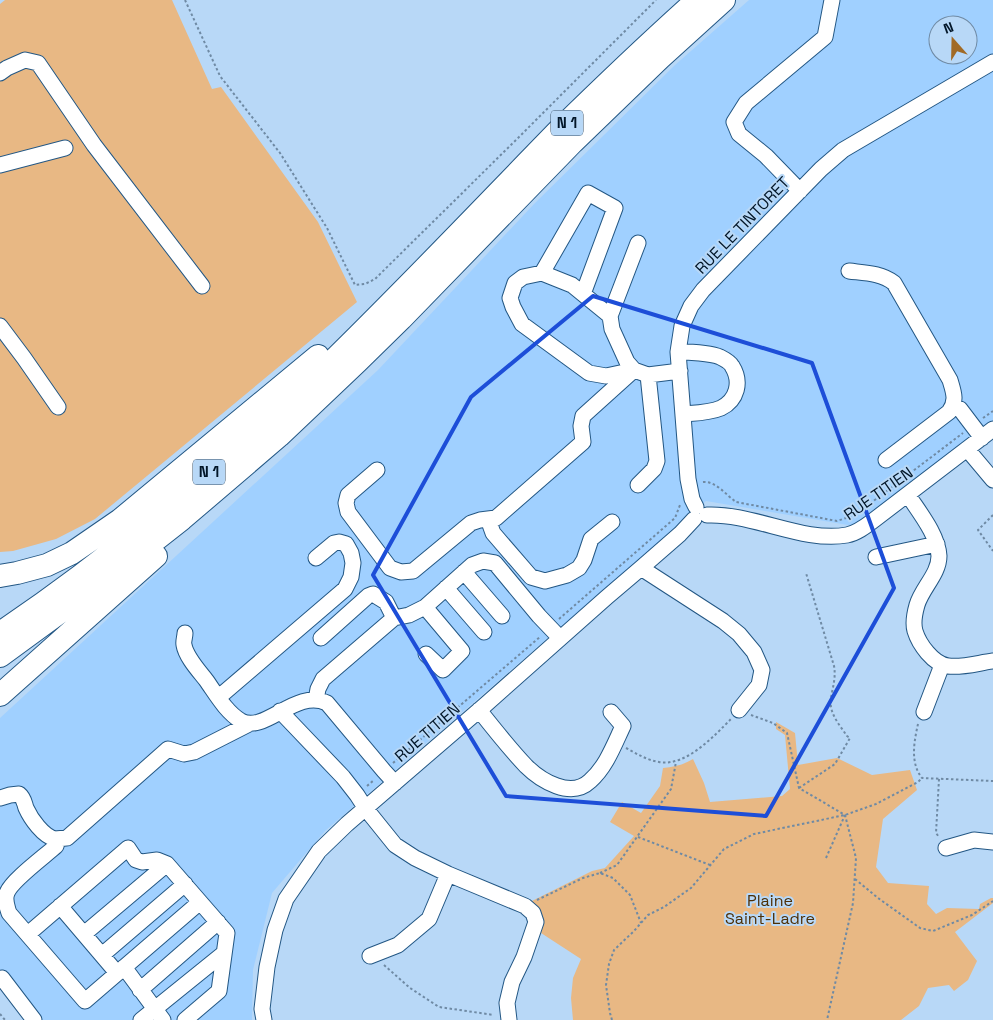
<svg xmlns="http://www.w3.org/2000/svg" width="993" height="1020" font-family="'Space Grotesk',sans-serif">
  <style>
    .built { fill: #a0d0ff; fill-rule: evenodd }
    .green { fill: #e8b884 }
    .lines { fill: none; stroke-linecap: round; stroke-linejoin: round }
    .minor-casing { stroke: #235784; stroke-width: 17 }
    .highway-casing { stroke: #235784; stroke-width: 24 }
    .path { stroke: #6f8aa4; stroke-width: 2; stroke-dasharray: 2.5 2.5; stroke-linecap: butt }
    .minor { stroke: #fff; stroke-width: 15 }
    .highway { stroke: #fff; stroke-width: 22 }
    .marked { fill: none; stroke: #1d4ed8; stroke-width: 4; stroke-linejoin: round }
    .labels { text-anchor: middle; stroke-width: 4; stroke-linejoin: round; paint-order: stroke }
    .shield { fill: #b8d8f7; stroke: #395066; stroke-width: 1 }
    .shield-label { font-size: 15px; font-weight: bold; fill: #021628 }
    .street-label { font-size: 16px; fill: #021628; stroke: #b8d8f7 }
    .park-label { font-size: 16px; fill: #4d2f06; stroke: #b8d8f7 }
  </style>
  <rect width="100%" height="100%" fill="#b8d8f7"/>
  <path class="built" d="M 749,0 L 993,0 L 993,422 L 854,526 L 706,501 L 325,831 L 272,893 L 253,970 L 252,1020 L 27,1020 L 0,987 L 0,718 L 378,370 L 534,204 L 675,65 ZM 938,25 L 968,25 L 968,55 L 938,55 Z"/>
  <path class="green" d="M 5,0 L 172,0 L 212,89 L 221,87 L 318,222 L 357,302 L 95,519 L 56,539 L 13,551 L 0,552 L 0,4 Z
    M 776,722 L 795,733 L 798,765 L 837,758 L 872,775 L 910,770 L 917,790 L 883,819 L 876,867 L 888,883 L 929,886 L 927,904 L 936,914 L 947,908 L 979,909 L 980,904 L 991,898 L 993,898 L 993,903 L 955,932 L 977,961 L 968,980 L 954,991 L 949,985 L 928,988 L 919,1006 L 901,1020 L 573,1020 L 571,998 L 573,978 L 581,959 L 541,933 L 543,923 L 530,902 L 592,871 L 605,868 L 634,836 L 610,822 L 622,802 L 641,813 L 660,786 L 663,768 C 674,767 683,765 693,759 L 704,783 L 710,802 L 782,796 L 790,789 L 785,735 L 776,729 Z"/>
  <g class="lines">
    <defs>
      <path id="minor" d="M 0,73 L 7,68 L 25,60 L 38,63 L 94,145 L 202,286
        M 0,165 L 65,148
        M 800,191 L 766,156 L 739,134 L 734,122 L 746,103 L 825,37 L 832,0
        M 638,243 L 610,316 L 612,329 L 627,362 L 634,370 L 648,375 L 680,371
        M 849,271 C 865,273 881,273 894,283 L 950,380 C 954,393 957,401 949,412 L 886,460
        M 542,273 L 588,193 L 615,208 L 583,294
        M 0,326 L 24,358 L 58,407
        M 678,352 C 688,352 711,353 720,357 C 724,359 730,362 732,366 C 742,382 737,400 721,408 C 709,413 695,413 683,414
        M 953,406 L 960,409 L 982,438
        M 967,449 L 993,480
        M 377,470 L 348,495 L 346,503 L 348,512 L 390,568 L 401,572 L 413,571 L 471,523 L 480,520 L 496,518 L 583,442 L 581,426 L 583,416 L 634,370 L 606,376 L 589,373 L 522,324 L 513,307 L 510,298 L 515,283 L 523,277 L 542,273 L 572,285 L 610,316
        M 638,485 L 654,469 L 657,461 L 648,375
        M 908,495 C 919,512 938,535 939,556 C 939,574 922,588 917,605 C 915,612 913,624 915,631 C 919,644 933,664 948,666 C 962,668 978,663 993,661
        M 696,507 L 692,499 L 688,479 L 678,352 L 682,326 L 691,306 L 703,290 L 821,169 L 843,150 L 993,62
        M 707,515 C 753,513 803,543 847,535 C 857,533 866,526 874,520 L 993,429
        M 488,519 L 493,533 L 531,577 L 545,581 L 567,575 L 579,568 L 584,560 L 591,539 L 612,522
        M 876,557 L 937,544
        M 641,568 L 723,621 L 739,634 L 754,652 L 762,670 L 759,685 L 739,710
        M 464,572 L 502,616
        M 446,588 L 484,632
        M 425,607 L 462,651 L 443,670 L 426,654
        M 185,633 C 185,637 183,642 184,645 C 186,657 199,671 206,680 C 216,694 226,712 241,721 C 265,734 296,688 327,703 L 384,771 L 395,783
        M 321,638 L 368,596 L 373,594 L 386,602 L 394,618
        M 219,697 L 345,589 L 351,577 L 353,563 L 351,553 L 346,544 L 339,542 L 334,543 L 316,558
        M 316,700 L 318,689 L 323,679 L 394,618 L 409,615 L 425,607 L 472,565 L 483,561 L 495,563 L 539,616 L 560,638
        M 479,710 C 494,729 509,748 526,766 C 541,781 571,799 590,781 C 606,767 614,745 623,726 L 611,712
        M 280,711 L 343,777 L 357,795 L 366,809 L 395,845 L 415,858 L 448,874 L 525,906 L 533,913 L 536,922 L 524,957 L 512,982 L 507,1003 L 509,1020
        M 924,712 L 942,665
        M 0,798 L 10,795 L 19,794 C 24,798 24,802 26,808 C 31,819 43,836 55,839 C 59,839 63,838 67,838 L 168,749 L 184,754 L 194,752 L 249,724
        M 58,839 L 56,846 C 45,856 11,881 7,893 C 4,900 7,906 9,913 L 85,1001 L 200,902
        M 946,848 L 974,840 L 993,842
        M 60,906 L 117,973
        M 28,934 L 128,848 L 136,860 L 142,862 L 157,860 L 167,864 L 227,933 L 219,991 L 185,1020
        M 84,934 L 167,864
        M 102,955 L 185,884
        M 370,956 L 398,945 L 429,919 L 448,874
        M 124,967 L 163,1020
        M 2,978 L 34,1020
        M 140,990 L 218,922
        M 141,1020 L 224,953
        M 264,1020 L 262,1009 L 267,967 L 275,930 L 286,899 L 319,851 L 347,824 L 484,706 L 607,597 L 641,568 L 680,534 L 694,519"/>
      <path id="highway" d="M 0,576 L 17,573 L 47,565 L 72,553 L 120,520 L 318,356
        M 0,633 C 76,582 148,525 217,465 C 249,437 282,409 313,380 C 397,299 477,214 559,130 C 604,86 650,42 697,0
        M 0,656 L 112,574 L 182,519 L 279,436 L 357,362 L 401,319 L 573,142 L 660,58 L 724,0
        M 0,695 L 156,556"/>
    </defs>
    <use href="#minor" class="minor-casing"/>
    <use href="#highway" class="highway-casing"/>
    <path class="path" d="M 185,0 L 220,76 L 280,153 L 327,228 L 355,285 L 365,284 L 375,279 L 516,140 L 656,0
      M 983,418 L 993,411
      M 703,482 C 716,481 726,495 736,502 L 837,521 L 846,518 L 859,512 L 963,433
      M 993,515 L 978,530 L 993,551
      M 559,619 L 675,518 L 680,505
      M 751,715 L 773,723 L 787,733 L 799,788 L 845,815 L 856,858 L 853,903 L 827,1020
      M 918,724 C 914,742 910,763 922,778 L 993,781
      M 626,748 C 637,754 647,760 659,762 C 686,767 714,736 731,719
      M 393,763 L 541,636
      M 939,779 L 936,833 L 939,837
      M 367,786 L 374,780
      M 799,788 L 835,764 L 850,738 L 847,736 C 841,727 833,718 831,707 C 829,695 837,682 834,666 L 806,573
      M 638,837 L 710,865
      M 826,858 L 845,815
      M 600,873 L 617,865 L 671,789 L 676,762
      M 855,879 L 878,898 L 920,928 L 933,931 L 972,915 L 993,901
      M 537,900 L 583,878 L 600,873 L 613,878 L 630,895 L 641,923
      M 384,965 L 410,988 L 439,1007 L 494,1015
      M 0,1014 L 5,1020
      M 612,1020 L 610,1013 L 606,985 L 609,964 L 614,950 L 634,931 L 648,915 L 664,907 L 691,888 L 724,849 L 754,834 L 845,815 L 876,804 L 918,782 L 922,778"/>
    <use href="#minor" class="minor"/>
    <use href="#highway" class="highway"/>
  </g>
  <path class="marked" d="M 593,296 L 812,363 L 894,588 L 766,816 L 506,796 L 373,575 L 471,397 Z"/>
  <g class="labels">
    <g class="shield">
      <rect x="551" y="110.5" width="32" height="25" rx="4"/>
      <rect x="193" y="459.5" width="32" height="25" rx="4"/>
    </g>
    <g class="shield-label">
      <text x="567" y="128">N 1</text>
      <text x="209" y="477">N 1</text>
    </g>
    <g class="street-label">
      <text transform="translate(742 225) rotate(-46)" y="6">RUE LE TINTORET</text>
      <text transform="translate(878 493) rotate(-35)" y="6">RUE TITIEN</text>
      <text transform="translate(427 732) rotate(-41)" y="6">RUE TITIEN</text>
    </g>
    <g class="park-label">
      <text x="770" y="906">Plaine<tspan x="770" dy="18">Saint-Ladre</tspan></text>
    </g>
  </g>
  <g transform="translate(953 40) rotate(340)"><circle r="24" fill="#b8d8f7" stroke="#6f8aa4"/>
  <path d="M0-4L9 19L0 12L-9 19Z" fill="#a16a25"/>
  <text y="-8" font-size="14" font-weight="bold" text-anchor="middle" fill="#021628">N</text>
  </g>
</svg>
